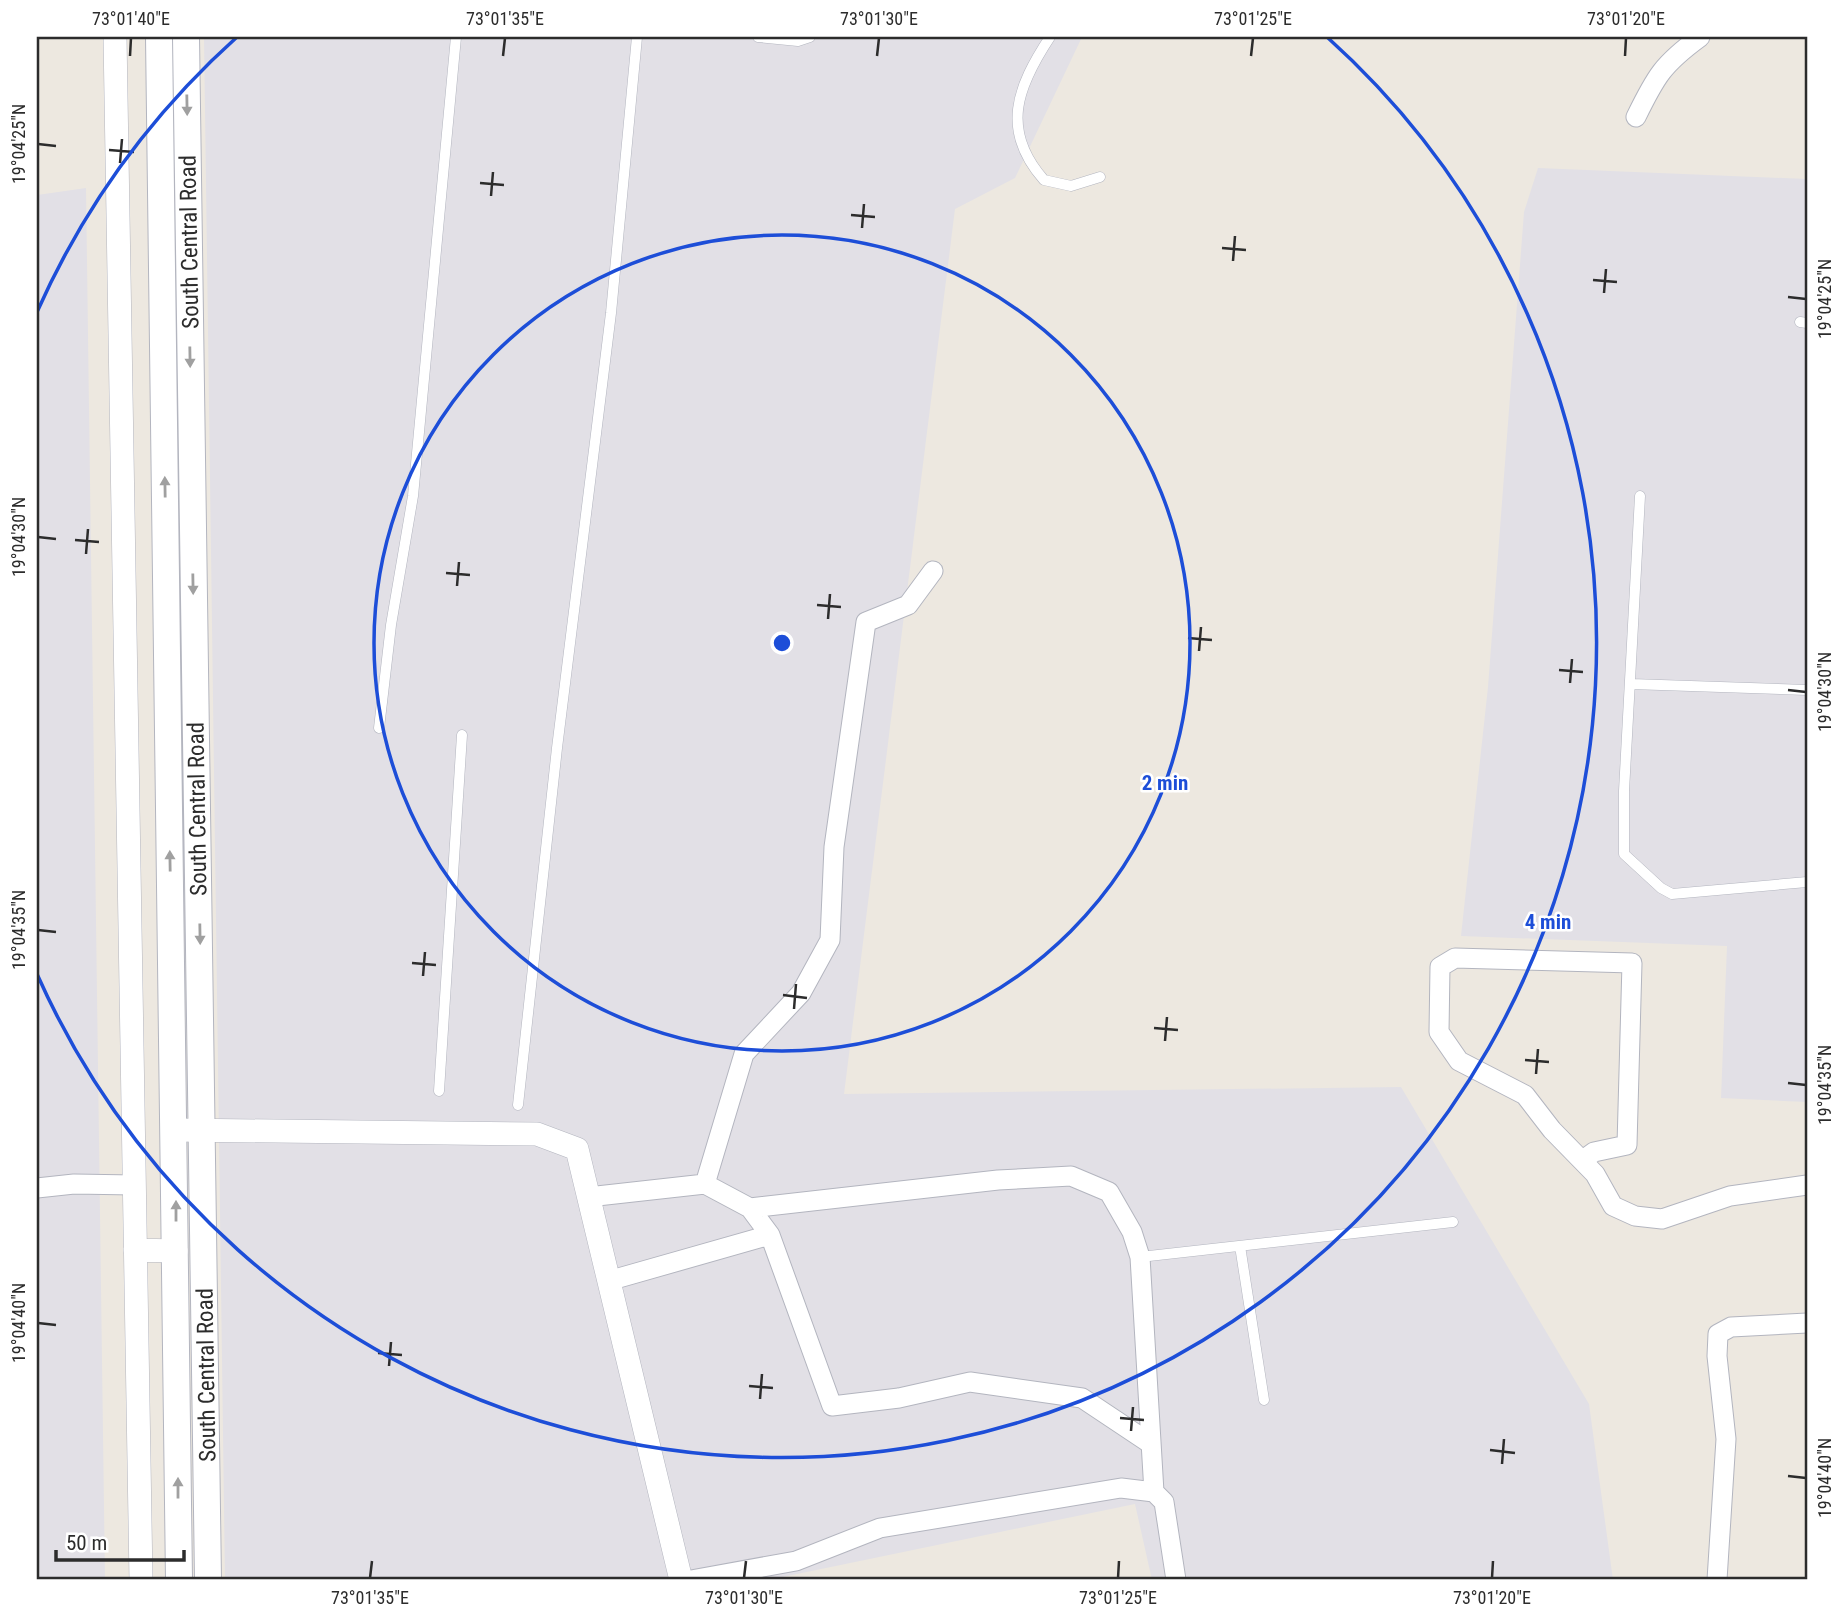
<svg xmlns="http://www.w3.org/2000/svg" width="1844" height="1617" font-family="'Roboto Condensed',sans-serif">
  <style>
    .industrial { fill: #e2e0e6 }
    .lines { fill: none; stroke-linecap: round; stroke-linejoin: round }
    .service-casing { stroke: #b3b5bf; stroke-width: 11 }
    .minor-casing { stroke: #b3b5bf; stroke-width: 21 }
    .tertiary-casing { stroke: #b3b5bf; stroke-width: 24 }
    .secondary-casing { stroke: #b3b5bf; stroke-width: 28 }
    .service { stroke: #fff; stroke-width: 10 }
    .minor { stroke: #fff; stroke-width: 19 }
    .tertiary { stroke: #fff; stroke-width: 23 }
    .secondary { stroke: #fff; stroke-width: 26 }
    .oneway { fill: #a0a0a0 }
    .ticks { fill: none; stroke: #2c2c2c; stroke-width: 2.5 }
    .ring { fill: none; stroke: #1d4ed8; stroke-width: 3.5 }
    .labels { text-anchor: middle; stroke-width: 5; stroke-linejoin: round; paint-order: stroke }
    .street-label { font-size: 23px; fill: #2c2c2c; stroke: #fff }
    .centre { fill: #1d4ed8; stroke: #fff; stroke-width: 3.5 }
    .ring-label { font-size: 21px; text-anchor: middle; font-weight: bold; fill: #1d4ed8; stroke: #fff; stroke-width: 5; stroke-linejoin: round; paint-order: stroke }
    .neatline { fill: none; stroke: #2c2c2c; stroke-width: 2.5 }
    .ticks-label { font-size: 18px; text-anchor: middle; fill: #2c2c2c }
  </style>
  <rect width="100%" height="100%" fill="#ede8e0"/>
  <path class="industrial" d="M 204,37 L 1082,37 L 1015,178 L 955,209 L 844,1094 L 1401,1087 L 1589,1404 L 1613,1580 L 1152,1580 L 1135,1504 L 768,1580 L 225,1580 Z
    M 1538,168 L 1807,179 L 1807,1102 L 1721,1098 L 1727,946 L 1461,936 L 1488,687 L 1524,212 Z
    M 86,188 L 105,1580 L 37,1580 L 37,195 Z"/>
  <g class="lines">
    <defs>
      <path id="service" d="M 758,37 L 798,41 L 810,37
        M 1050,37 C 1017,87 1000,130 1044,180 L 1071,186 L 1100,177
        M 1800,322 L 1807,323
        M 1640,496 L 1624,791 L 1624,854 L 1661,888 L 1672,894 L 1807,882
        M 1631,684 L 1807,690
        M 379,728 L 391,625 L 413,496 L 456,37
        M 439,1091 L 462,735
        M 518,1105 L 557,748 L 611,313 L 637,37
        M 1240,1246 L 1264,1400
        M 1140,1257 L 1453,1222"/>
      <path id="minor" d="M 1636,117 C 1656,76 1663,64 1700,37
        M 1583,1160 L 1594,1152 L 1627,1145 L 1632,963 L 1455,958 L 1440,967 L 1439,1032 L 1459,1061 L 1525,1095 L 1552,1130 L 1595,1174 L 1613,1206 L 1635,1216 L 1662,1219 L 1730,1196 L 1807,1185
        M 705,1184 L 744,1054 L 801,993 L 830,940 L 834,847 L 866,622 L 908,605 L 933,571
        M 37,1188 L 74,1184 L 134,1185
        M 588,1197 L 705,1184 L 750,1208 L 770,1235 L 608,1281
        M 750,1208 L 998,1180 L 1071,1176 L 1109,1192 L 1132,1232 L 1140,1257 L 1154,1492
        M 770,1235 L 832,1406 L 899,1398 L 970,1382 L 1082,1398 L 1151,1444
        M 691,1580 L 796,1561 L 880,1528 L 1121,1488 L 1154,1492 L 1164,1502 L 1176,1580
        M 1717,1580 L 1726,1439 L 1717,1356 L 1718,1334 L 1731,1327 L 1807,1323"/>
      <path id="tertiary" d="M 115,37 L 141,1580
        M 175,1130 L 537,1134 L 577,1149 L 681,1580
        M 135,1250 L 176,1251"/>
      <path id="secondary" d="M 159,37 L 179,1580
        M 186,37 L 208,1580"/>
    </defs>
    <use href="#service" class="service-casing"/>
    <use href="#minor" class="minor-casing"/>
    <use href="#tertiary" class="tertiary-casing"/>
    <use href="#secondary" class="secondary-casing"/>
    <use href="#service" class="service"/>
    <use href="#minor" class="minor"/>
    <use href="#tertiary" class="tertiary"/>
    <use href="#secondary" class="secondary"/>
  </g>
  <defs><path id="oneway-solid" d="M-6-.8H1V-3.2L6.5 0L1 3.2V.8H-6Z" transform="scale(1.75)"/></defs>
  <g class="oneway">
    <use href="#oneway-solid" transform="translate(187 105) rotate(89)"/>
    <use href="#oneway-solid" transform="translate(190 357) rotate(89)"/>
    <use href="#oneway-solid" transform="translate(165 487) rotate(-91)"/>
    <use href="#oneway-solid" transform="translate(193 584) rotate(89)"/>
    <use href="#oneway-solid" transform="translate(170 861) rotate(-91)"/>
    <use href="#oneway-solid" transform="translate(200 934) rotate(89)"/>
    <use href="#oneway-solid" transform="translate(176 1211) rotate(-90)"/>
    <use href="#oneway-solid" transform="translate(178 1488) rotate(-90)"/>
  </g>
  <path class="ticks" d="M 130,56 L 131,38M 503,56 L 505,38M 877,56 L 879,38M 1251,56 L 1253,38M 1625,56 L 1626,38M 38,144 L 56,146M 109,150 L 134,152M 120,163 L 122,139M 480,183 L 504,185M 491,196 L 493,172M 851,215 L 875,217M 862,228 L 864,204M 1222,248 L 1246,250M 1233,261 L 1235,236M 1593,280 L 1617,282M 1604,293 L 1606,269M 1788,297 L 1806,299M 38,537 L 56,539M 75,540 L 99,542M 86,554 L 88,529M 446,573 L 470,575M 457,586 L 459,562M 817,605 L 841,607M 828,619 L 830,594M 1188,638 L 1212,640M 1199,651 L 1201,627M 1559,670 L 1583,672M 1570,683 L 1572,659M 1788,690 L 1806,692M 38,930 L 56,932M 412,963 L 436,965M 423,976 L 425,952M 783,995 L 807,998M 794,1009 L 796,984M 1154,1028 L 1178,1030M 1165,1041 L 1167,1017M 1525,1060 L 1549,1062M 1536,1074 L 1538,1049M 1788,1083 L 1806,1085M 38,1323 L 56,1325M 378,1353 L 402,1355M 389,1366 L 391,1342M 749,1386 L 773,1388M 760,1399 L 762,1374M 1120,1418 L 1144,1420M 1131,1431 L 1133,1407M 1490,1450 L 1515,1453M 1502,1464 L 1504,1439M 1788,1476 L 1806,1478M 370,1578 L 372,1561M 744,1578 L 746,1561M 1118,1578 L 1119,1561M 1492,1578 L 1493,1561"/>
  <g class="ring">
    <circle cx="782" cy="643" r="408"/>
    <path d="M37 312A815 815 0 0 1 237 37M1327 37A815 815 0 1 1 37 974"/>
  </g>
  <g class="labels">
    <g class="street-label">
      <text transform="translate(189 242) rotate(-91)" y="8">South Central Road</text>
      <text transform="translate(197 809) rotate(-91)" y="8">South Central Road</text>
      <text transform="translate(206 1375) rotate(-91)" y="8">South Central Road</text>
    </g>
  </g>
  <circle cx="782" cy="643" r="10" class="centre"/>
  <g class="ring-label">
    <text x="1165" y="790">2 min</text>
    <text x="1548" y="929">4 min</text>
  </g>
  <rect width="1844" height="1617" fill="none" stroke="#ffffff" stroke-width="77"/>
  <path d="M56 1550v10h128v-10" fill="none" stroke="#2c2c2c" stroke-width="3.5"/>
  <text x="66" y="1550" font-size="21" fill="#2c2c2c" stroke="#ffffff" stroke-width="5" paint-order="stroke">50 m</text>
  <rect x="38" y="38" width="1768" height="1540" class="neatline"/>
  <g class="ticks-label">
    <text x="131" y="25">73°01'40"E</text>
    <text x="505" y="25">73°01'35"E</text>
    <text x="879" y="25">73°01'30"E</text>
    <text x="1253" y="25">73°01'25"E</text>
    <text x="1626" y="25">73°01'20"E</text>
    <text transform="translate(19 144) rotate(-90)" y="6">19°04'25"N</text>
    <text transform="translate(1825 299) rotate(-90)" y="6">19°04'25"N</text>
    <text transform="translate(19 537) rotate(-90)" y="6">19°04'30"N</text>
    <text transform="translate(1825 692) rotate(-90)" y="6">19°04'30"N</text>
    <text transform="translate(19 930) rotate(-90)" y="6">19°04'35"N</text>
    <text transform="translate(1825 1085) rotate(-90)" y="6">19°04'35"N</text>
    <text transform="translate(19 1323) rotate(-90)" y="6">19°04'40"N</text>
    <text transform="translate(1825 1478) rotate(-90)" y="6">19°04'40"N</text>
    <text x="370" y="1604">73°01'35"E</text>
    <text x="744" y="1604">73°01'30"E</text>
    <text x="1118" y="1604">73°01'25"E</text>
    <text x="1492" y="1604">73°01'20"E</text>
  </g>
</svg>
